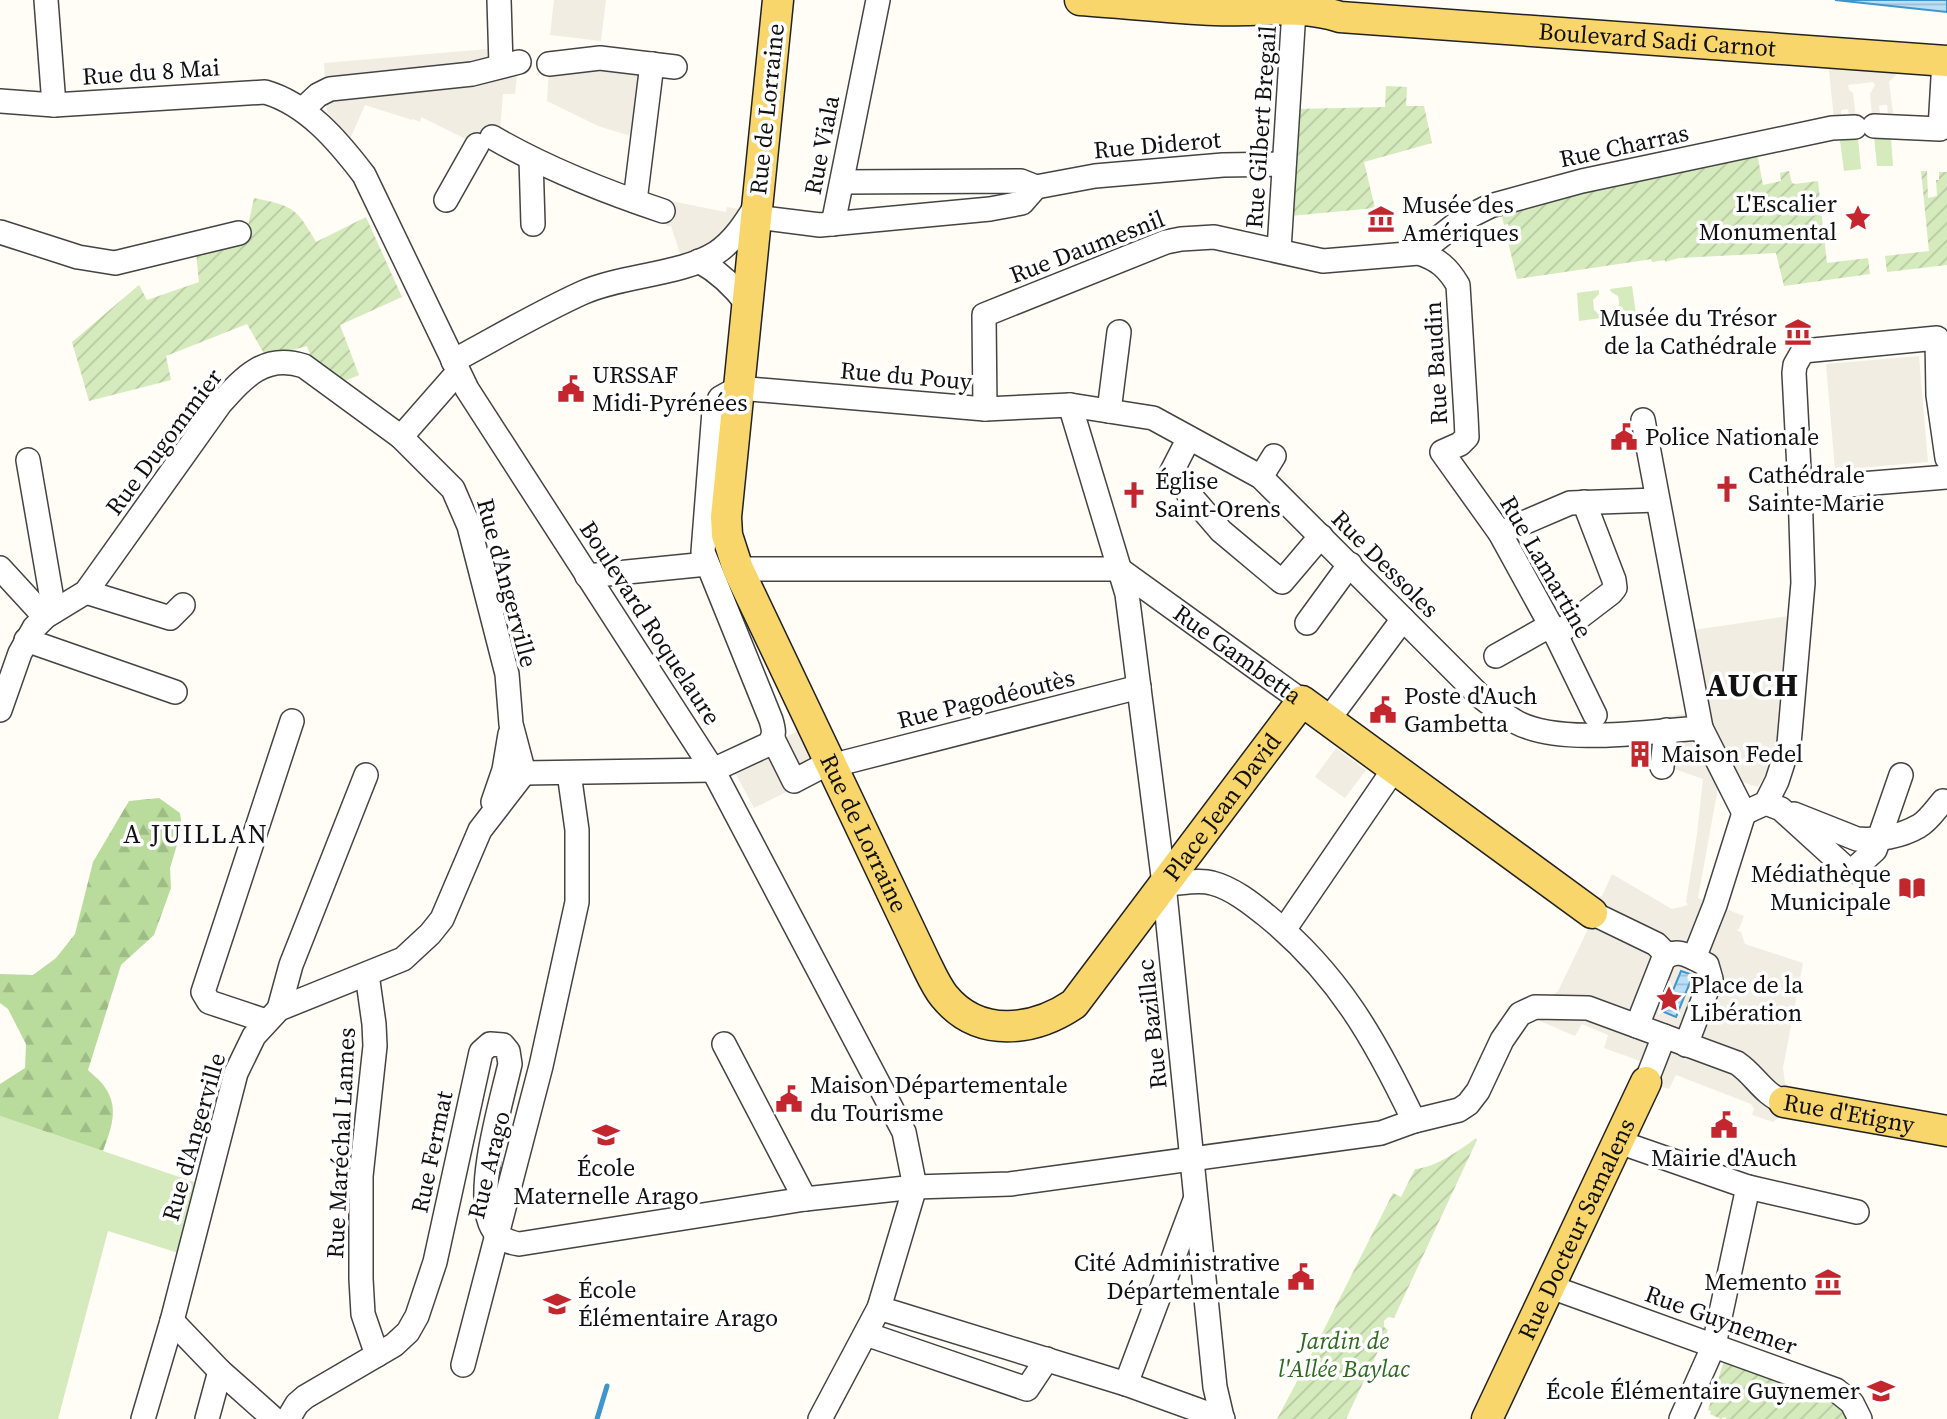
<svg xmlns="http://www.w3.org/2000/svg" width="1947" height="1419" font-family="'Source Serif 4',serif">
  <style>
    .grass { fill: #d5ebbd }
    .forest { fill: url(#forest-firs) }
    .garden { fill: url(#garden-furrows) }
    .plaza { fill: #f1ede2 }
    .water { fill: url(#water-rules); stroke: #3f96cf; stroke-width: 2 }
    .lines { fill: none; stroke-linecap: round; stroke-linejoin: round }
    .stream { stroke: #3f96cf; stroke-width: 5 }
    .minor-casing { stroke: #444; stroke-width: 26 }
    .major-casing { stroke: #222; stroke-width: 33 }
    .minor { stroke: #fff; stroke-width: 23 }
    .major { stroke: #f9d66b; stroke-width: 30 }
    .labels { text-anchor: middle; stroke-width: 7; stroke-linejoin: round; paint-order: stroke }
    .street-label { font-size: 24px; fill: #111; stroke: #fff }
    .poi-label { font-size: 24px; fill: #111; stroke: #fff; text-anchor: start }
    .park-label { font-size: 24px; font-style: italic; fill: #2f6b1f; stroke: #fff }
    .neighbourhood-label { font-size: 26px; letter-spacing: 2px; fill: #111; stroke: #fff }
    .district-label { font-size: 32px; font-weight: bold; letter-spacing: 2px; fill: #111; stroke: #fff }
  </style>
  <defs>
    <pattern id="forest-firs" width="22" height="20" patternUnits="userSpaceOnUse" patternTransform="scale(1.75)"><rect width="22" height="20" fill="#b9dc9c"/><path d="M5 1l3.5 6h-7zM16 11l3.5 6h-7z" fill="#9ebc85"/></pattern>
    <pattern id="garden-furrows" width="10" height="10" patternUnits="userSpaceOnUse" patternTransform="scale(1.75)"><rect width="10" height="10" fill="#d5ebbd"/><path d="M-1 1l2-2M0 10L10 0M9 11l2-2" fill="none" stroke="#b6c8a1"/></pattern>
    <pattern id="water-rules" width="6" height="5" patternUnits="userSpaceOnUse" patternTransform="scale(1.75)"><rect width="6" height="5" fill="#b9e0f7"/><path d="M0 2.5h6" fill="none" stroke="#9ebfd3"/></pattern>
  </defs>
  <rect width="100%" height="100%" fill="#fffdf5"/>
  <path class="grass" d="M 1874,137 L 1891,138 L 1893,166 L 1877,166 Z
    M 1858,138 L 1861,169 L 1844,171 L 1840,141 Z
    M 1632,286 L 1636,314 L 1612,317 L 1612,314 C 1619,310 1620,304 1618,296 L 1611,292 L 1610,289 Z
    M 1599,290 L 1599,294 L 1593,300 L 1594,310 L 1600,315 L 1601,318 L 1579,321 L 1577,293 Z
    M 0,1116 L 200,1184 L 182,1254 L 108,1231 L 58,1419 L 0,1419 Z"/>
  <path class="forest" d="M 159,798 L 180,813 L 182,828 L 170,868 L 171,888 L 154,935 L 121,965 L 88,1070 C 93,1075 100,1080 104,1086 C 120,1107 111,1129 103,1151 L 0,1116 L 0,1084 L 25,1068 L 26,1044 L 8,1009 L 0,1003 L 0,974 L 33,975 L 56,958 L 75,934 L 93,862 L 129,801 Z"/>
  <path class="garden" d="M 1386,86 L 1407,87 L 1406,106 L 1424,106 L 1432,143 L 1364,162 L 1375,208 L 1290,216 L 1295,109 L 1385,107 Z
    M 1757,153 L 1763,185 L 1781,181 L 1780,173 L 1789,171 L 1792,183 L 1795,184 L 1818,181 L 1827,263 L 1868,258 L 1870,274 L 1784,286 L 1776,253 L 1679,258 L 1665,262 L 1665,260 L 1652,262 L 1651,259 L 1646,260 L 1517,279 L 1506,234 L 1511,232 L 1508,224 L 1504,225 L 1500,209 Z
    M 1921,171 L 1927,171 L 1928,198 L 1937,196 L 1936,180 L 1939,180 L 1939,172 L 1947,172 L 1947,265 L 1887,272 L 1885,256 L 1929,251 Z
    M 254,198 C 293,206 296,207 316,242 L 366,217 L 402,297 L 340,325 L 359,375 L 340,383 L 312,360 L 307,346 L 266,357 L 247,324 L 166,356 L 171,380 L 89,401 L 72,342 L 139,285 L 147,300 L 199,282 L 196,252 L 245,239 Z
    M 1476,1138 L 1477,1140 L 1394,1318 L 1388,1317 L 1384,1321 L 1384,1327 L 1388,1330 L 1346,1419 L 1277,1419 L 1302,1372 L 1307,1374 L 1314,1360 L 1310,1357 L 1393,1193 L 1401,1197 L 1415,1169 C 1436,1167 1459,1151 1476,1138 Z
    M 1724,1361 L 1830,1400 L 1839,1406 L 1849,1419 L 1727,1419 L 1724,1417 L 1721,1419 L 1710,1414 L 1711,1411 L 1708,1410 Z"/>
  <path class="plaza" d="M 554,0 L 606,0 L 601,41 L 550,35 Z
    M 488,49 L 520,49 L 515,94 L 503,94 L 500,131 L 480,146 L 421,117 L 420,122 L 413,119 L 412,120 L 365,105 L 350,139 L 327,112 L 324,63 Z
    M 550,50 L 600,50 L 658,58 L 637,138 L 598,126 L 547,101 Z
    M 1828,61 L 1897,67 L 1896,75 L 1889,82 L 1893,113 L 1888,114 L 1887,105 L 1883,105 L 1879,106 L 1880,114 L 1872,115 L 1870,94 L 1875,85 L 1873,82 L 1848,85 L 1849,90 L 1853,93 L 1856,117 L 1849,117 L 1848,109 L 1841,110 L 1841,118 L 1834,119 Z
    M 666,200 L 726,212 L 727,207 L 739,209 L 733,223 L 709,246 L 680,254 L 671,226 L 667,226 L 662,216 Z
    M 1919,356 L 1928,462 L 1835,470 L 1826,364 Z
    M 1789,616 L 1779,742 L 1772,763 L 1758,787 L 1735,780 L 1712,728 L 1693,630 Z
    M 1688,713 L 1693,750 L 1709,760 L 1719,782 L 1698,898 L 1744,916 L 1739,929 L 1736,930 L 1741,932 L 1745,944 L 1803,963 L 1783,1068 L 1785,1083 L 1791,1089 L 1779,1091 L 1753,1061 L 1740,1074 L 1782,1115 L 1773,1122 L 1752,1115 L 1754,1109 L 1751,1104 L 1676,1075 L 1669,1089 L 1632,1077 L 1640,1061 L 1604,1048 L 1608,1035 L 1582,1024 L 1575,1036 L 1540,1021 L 1541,1006 L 1558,991 L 1589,927 L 1596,897 L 1602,896 L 1612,874 L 1672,909 L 1688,905 L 1686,902 L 1697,834 L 1703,779 L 1666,766 L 1659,768 L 1646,766 L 1654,744 L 1635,740 L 1638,722 Z
    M 799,730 L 821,775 L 754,808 L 732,767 Z
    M 1336,748 L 1366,770 L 1345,798 L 1315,777 Z"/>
  <path class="water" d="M 1835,0 L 1947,0 L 1947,12 Z
    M 1681,971 L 1693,975 L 1676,1017 L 1664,1012 Z"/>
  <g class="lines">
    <path class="stream" d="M 597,1419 L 607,1386"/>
    <defs>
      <g id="minor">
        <path d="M 46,0 L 54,105"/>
        <path d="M 499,0 L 501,65"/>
        <path d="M 549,64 L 600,58 L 675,67"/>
        <path d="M 0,101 L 54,105 L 265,92 C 307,104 338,141 364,175 L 467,389 L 713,770 L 904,1132 L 915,1187 L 879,1308 L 820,1419"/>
        <path d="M 303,109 L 318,95 L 330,89 L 472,74 L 519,62"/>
        <path d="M 1874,126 L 1940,129 L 1944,61"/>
        <path d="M 492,137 C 547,169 603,191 663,211"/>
        <path d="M 531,159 L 533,224"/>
        <path d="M 842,182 L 1021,181 L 1036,187 L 1095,176 L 1223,165 L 1284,164"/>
        <path d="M 446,200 L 477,145"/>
        <path d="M 635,201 L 652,64"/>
        <path d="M 756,217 L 820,225 L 990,209 L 1022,203 L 1036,187"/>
        <path d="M 833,224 L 878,0"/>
        <path d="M 0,232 L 78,257 L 115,263 L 239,233"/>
        <path d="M 1279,250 L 1293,26 L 1294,18 L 1299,9"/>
        <path d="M 1419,253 L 1460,221 L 1490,206 L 1582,181 L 1832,128 L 1855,127"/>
        <path d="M 699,261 C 719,272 733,285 747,304"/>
        <path d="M 453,361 C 496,338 538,313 582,293 C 622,275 681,275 716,253 C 734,241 746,222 757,204"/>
        <path d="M 1070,405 L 1127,594 L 1164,884 L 1215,1387 L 1222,1417"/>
        <path d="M 985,409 L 984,315 L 1166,242 L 1181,239 L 1214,237 L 1323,261 L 1419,253 C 1438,259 1448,268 1458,285 L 1466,416 L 1467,437 L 1460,444 L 1442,452 L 1500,533 L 1556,635 L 1595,715"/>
        <path d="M 1109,411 L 1119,332"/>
        <path d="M 1643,420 L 1701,728 L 1744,813"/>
        <path d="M 401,437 L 453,489 L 469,526 L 507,674 L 511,724 L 524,773"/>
        <path d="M 1189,438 L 1171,473 L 1221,531 L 1282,582 L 1321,536"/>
        <path d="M 28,460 L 54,611"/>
        <path d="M 1261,477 L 1274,456"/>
        <path d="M 1800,489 L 1947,477"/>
        <path d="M 1500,533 L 1570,503 L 1657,500"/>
        <path d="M 0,568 L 45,617"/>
        <path id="s1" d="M 738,569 L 1119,569 L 1302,701"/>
        <path d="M 587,576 L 707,564"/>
        <path d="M 86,592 L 170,618 L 183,605"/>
        <path d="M 1307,623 L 1350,564"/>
        <path d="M 1556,635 L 1611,593 L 1615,588 L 1614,580 L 1584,502"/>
        <path d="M 26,640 L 175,692"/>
        <path d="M 1496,656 L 1551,625"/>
        <path d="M 0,710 L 20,653 L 34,628 L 45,617 L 86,592 L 220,404 C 244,377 265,353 304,366 L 401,437 L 458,372"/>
        <path d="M 1328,720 L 1403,619"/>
        <path d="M 773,739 L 794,781 L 817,769"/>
        <path d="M 846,762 L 1139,687"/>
        <path d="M 1662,767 L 1666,730"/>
        <path d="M 524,773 L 713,770 L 769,744 C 775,735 774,730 771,720 L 703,552 L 714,411 L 720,398 L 738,388 L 985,409 L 1070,405 L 1153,418 L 1261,477 L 1481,697 C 1492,705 1504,715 1516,722 C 1561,746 1651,731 1701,728"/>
        <path d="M 493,802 L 504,770 L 510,734"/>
        <path d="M 1766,803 L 1781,809 L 1847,869 L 1852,871 L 1875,850 L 1901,775"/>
        <path d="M 1744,813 L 1766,803 L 1777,781 L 1789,744 L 1803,583 L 1800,489 L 1794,373 L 1795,365 L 1803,351 L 1937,338 L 1938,395 L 1947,458"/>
        <path d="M 1794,814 L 1857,839 C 1877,841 1902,836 1919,826 C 1928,821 1936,809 1943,801"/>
        <path d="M 1164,884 C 1178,884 1199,879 1212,883 C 1232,888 1251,903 1267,916 C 1338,974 1375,1039 1414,1121"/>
        <path d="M 1592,913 L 1656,944 L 1667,955"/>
        <path d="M 1284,930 L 1394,769"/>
        <path d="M 1694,958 L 1715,905 L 1744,813"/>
        <path d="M 367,974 L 374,1024 L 375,1046 L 361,1176 L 361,1279 L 363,1314 L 377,1355"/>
        <path d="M 279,1009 L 291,965 L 366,775"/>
        <path d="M 266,1021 L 209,1002 L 203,992 L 292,721"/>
        <path d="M 1637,1026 L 1663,960 C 1675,945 1693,958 1707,965 L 1711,979 L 1686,1045"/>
        <path d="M 724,1044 L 805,1199"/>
        <path d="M 1646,1082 L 1664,1036"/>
        <path d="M 1619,1142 L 1748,1187 L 1857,1212"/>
        <path d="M 1551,1287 L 1836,1390 L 1852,1403 L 1860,1419"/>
        <path d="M 879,1308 L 1126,1384 L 1223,1419"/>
        <path d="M 172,1321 L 220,1371 L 274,1419"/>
        <path d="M 866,1334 L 1027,1389 L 1047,1359"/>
        <path d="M 463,1365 L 541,1066 L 577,902 L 577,830 L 569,773"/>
        <path d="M 1126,1384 L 1195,1200"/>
        <path d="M 143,1419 L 172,1321 L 236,1073 L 254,1036 L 279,1009 L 403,959 L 430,934 L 442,919 L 480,830 L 524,773"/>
        <path d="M 207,1419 L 220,1371"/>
        <path d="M 288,1419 L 297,1404 L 305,1397 L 394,1345 L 408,1332 L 417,1316 L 435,1262 L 481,1052 L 490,1044 L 503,1045 L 508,1051 L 510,1064 C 501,1103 476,1187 490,1223 C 495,1236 506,1242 519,1244 L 805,1199 L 915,1187 L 1010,1184 L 1381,1133 L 1414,1121 L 1459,1110 L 1468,1104 L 1478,1091 L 1502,1040 L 1520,1014 L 1535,1007 L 1588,1008 L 1737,1063 C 1755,1075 1763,1094 1784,1102"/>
        <path d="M 1681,1419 L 1714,1345 L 1748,1187"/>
      </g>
      <g id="major">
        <path id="s2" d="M 778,0 L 726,517 L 727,535 L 738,569 L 925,962 C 931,974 936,986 944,996 C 979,1039 1034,1031 1074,1004 L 1302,701 L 1592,913"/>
        <path id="s3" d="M 1080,0 C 1125,3 1170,8 1215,10 C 1258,12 1299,4 1340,17 L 1947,61"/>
        <path id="s4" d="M 1784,1102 L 1947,1131"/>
        <path id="s5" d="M 1487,1419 L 1646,1082"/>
      </g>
    </defs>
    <use href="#minor" class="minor-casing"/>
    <use href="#major" class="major-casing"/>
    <use href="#minor" class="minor"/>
    <use href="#major" class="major"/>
  </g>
  <defs>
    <symbol id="sight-bare" viewBox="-9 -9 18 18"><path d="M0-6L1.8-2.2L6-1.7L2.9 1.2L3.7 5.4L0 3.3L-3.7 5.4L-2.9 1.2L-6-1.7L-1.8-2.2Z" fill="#c4262e" stroke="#fff" stroke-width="2.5" paint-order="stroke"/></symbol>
    <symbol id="museum-bare" viewBox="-9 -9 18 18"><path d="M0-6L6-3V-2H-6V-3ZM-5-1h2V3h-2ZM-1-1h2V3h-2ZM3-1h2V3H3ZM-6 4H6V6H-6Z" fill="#c4262e" stroke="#fff" stroke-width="2.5" paint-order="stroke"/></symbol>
    <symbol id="civic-bare" viewBox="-9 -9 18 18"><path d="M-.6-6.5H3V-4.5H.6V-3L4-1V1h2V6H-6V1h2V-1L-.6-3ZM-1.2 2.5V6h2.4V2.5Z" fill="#c4262e" stroke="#fff" stroke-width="2.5" paint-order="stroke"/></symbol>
    <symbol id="church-bare" viewBox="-9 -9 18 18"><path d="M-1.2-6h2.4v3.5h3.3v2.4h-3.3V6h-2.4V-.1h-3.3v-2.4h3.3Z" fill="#c4262e" stroke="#fff" stroke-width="2.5" paint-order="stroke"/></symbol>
    <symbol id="building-bare" viewBox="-9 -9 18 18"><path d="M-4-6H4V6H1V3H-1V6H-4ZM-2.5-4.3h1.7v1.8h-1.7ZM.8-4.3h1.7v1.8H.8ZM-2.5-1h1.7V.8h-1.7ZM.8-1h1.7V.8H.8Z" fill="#c4262e" stroke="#fff" stroke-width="2.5" paint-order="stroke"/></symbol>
    <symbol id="library-bare" viewBox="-9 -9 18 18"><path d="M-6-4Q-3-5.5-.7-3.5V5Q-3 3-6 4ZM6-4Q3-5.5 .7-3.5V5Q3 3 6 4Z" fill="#c4262e" stroke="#fff" stroke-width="2.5" paint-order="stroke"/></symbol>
    <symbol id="school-bare" viewBox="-9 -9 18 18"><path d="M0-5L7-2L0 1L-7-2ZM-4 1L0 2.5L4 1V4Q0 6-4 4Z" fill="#c4262e" stroke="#fff" stroke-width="2.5" paint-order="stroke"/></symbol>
  </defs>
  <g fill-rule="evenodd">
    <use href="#sight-bare" x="1839" y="199" width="38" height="38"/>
    <use href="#museum-bare" x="1362" y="200" width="38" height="38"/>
    <use href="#museum-bare" x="1779" y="313" width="38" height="38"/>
    <use href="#civic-bare" x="552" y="370" width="38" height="38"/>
    <use href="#civic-bare" x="1605" y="418" width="38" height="38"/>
    <use href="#church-bare" x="1708" y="470" width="38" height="38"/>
    <use href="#church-bare" x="1115" y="476" width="38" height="38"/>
    <use href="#civic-bare" x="1364" y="691" width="38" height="38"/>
    <use href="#building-bare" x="1621" y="735" width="38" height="38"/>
    <use href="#library-bare" x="1893" y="869" width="38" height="38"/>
    <use href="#sight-bare" x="1650" y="980" width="38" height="38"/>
    <use href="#civic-bare" x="770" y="1080" width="38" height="38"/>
    <use href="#civic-bare" x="1705" y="1106" width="38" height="38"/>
    <use href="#school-bare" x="587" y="1116" width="38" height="38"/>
    <use href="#civic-bare" x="1282" y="1258" width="38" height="38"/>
    <use href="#museum-bare" x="1809" y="1263" width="38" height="38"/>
    <use href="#school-bare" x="538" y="1285" width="38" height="38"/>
    <use href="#school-bare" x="1862" y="1372" width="38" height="38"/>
  </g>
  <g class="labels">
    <g class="street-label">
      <text dy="8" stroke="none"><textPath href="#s3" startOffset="579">Boulevard Sadi Carnot</textPath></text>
      <text transform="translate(151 72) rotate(-4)" y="8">Rue du 8 Mai</text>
      <text transform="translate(767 109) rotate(-84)" y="8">Rue de Lorraine</text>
      <text transform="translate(1261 127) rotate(-86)" y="8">Rue Gilbert Bregail</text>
      <text transform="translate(822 145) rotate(-79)" y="8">Rue Viala</text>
      <text transform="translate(1157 145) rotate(-5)" y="8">Rue Diderot</text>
      <text transform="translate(1624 146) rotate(-12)" y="8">Rue Charras</text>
      <text transform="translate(1087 247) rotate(-21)" y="8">Rue Daumesnil</text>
      <text transform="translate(1436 363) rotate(-93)" y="8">Rue Baudin</text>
      <text transform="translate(906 376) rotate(5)" y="8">Rue du Pouy</text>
      <text transform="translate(164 442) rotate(-53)" y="8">Rue Dugommier</text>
      <text transform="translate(1385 564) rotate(45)" y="8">Rue Dessoles</text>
      <text transform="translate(1546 567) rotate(60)" y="8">Rue Lamartine</text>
      <text transform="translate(507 583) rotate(75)" y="8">Rue d'Angerville</text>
      <text transform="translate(650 623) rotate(57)" y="8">Boulevard Roquelaure</text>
      <text dy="8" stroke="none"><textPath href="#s1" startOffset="527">Rue Gambetta</textPath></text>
      <text transform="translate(986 699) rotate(-14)" y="8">Rue Pagodéoutès</text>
      <text dy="8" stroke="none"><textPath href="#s2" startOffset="1438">Place Jean David</textPath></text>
      <text dy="8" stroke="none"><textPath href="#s2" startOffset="866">Rue de Lorraine</textPath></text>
      <text transform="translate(1152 1024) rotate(-96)" y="8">Rue Bazillac</text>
      <text dy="8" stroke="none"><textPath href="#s4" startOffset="66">Rue d'Etigny</textPath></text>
      <text transform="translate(194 1137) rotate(-74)" y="8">Rue d'Angerville</text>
      <text transform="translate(341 1143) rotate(-87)" y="8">Rue Maréchal Lannes</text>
      <text transform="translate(432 1152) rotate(-78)" y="8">Rue Fermat</text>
      <text transform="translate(489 1165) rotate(-76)" y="8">Rue Arago</text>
      <text dy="8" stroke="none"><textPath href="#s5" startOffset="210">Rue Docteur Samalens</textPath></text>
      <text transform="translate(1721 1320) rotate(20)" y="8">Rue Guynemer</text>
    </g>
    <g class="poi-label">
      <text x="1837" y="212" text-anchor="end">L'Escalier<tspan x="1837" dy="28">Monumental</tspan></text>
      <text x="1402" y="213">Musée des<tspan x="1402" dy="28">Amériques</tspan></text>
      <text x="1777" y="326" text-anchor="end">Musée du Trésor<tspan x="1777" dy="28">de la Cathédrale</tspan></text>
      <text x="592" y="383">URSSAF<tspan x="592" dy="28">Midi-Pyrénées</tspan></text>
      <text x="1645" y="445">Police Nationale</text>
      <text x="1748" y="483">Cathédrale<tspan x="1748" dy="28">Sainte-Marie</tspan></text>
      <text x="1155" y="489">Église<tspan x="1155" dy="28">Saint-Orens</tspan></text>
      <text x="1404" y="704">Poste d'Auch<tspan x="1404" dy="28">Gambetta</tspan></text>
      <text x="1661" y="762">Maison Fedel</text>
      <text x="1891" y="882" text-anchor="end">Médiathèque<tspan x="1891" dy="28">Municipale</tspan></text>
      <text x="1690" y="993">Place de la<tspan x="1690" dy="28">Libération</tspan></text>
      <text x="810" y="1093">Maison Départementale<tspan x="810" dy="28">du Tourisme</tspan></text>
      <text x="1724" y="1166" text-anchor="middle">Mairie d'Auch</text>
      <text x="606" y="1176" text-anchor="middle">École<tspan x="606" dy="28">Maternelle Arago</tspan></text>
      <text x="1280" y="1271" text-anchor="end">Cité Administrative<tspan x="1280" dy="28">Départementale</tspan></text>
      <text x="1807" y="1290" text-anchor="end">Memento</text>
      <text x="578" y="1298">École<tspan x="578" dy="28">Élémentaire Arago</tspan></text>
      <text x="1860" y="1399" text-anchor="end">École Élémentaire Guynemer</text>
    </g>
    <g class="park-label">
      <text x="1344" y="1349">Jardin de<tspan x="1344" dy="28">l'Allée Baylac</tspan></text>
    </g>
    <g class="neighbourhood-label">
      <text x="196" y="843">A JUILLAN</text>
    </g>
    <g class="district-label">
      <text x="1753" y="696">AUCH</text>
    </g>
  </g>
</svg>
